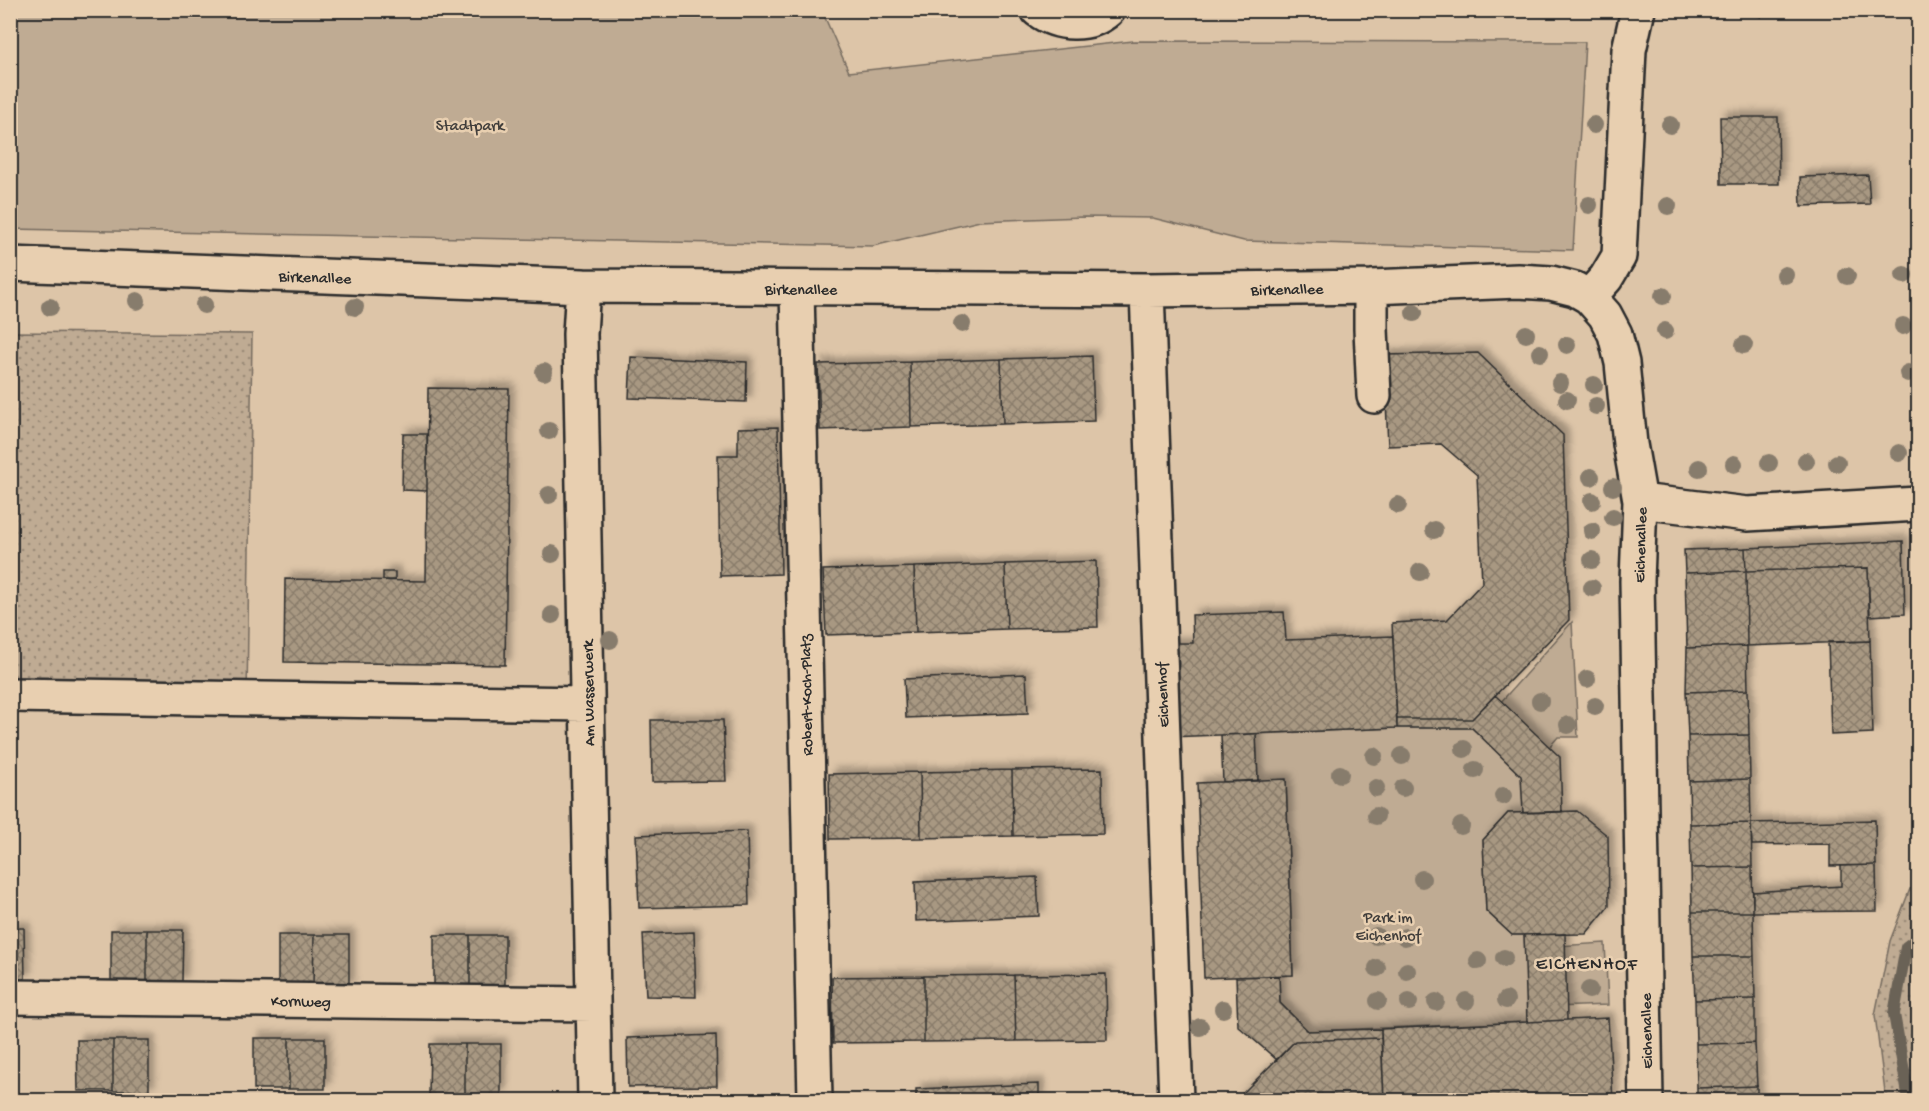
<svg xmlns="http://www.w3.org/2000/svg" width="1929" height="1111" font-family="'Gochi Hand',sans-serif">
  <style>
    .grass { fill: url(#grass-dots); stroke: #756b5f; stroke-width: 1.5 }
    .park { fill: #bfab93; stroke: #756b5f; stroke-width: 1.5 }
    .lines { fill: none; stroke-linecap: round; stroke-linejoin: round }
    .stream { stroke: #6a6257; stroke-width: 12 }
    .building { fill: url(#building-cross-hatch); stroke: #2b2b2b; stroke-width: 1.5; filter: url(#shadow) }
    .minor-casing { stroke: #2b2b2b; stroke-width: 38 }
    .minor { stroke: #e8cfb0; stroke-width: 33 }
    .tree { fill: #877b6c }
    .labels { text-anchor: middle; stroke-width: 5; stroke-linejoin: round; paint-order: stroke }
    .park-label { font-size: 16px; fill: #413e3b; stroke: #e8cfb0 }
    .street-label { font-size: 16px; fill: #2b2b2b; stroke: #e8cfb0 }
    .neighbourhood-label { font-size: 18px; letter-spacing: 1.5px; fill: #2b2b2b; stroke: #e8cfb0 }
  </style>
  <defs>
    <pattern id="grass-dots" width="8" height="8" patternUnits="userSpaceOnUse" patternTransform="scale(1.5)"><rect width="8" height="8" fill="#bfab93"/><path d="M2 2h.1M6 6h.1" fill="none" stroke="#9b8b78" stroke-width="1.8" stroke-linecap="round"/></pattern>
    <pattern id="building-cross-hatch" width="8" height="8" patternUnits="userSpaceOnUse" patternTransform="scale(1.5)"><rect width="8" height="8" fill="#a89882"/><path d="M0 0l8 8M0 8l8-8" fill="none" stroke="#897c6b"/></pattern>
    <filter id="shadow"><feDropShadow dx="5.5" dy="-5.5" stdDeviation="3" flood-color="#0004"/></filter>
  </defs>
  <rect width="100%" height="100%" fill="#ddc5a8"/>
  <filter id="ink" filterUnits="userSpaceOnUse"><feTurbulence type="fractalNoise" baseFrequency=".0167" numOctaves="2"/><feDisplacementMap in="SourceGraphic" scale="12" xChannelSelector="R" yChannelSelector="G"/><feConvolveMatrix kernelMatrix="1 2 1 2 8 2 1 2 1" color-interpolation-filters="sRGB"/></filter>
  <g filter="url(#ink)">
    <path class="grass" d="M 11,332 L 252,334 L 247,698 L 11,690 Z
      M 1918,887 L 1918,986 L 1912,1029 L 1918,1065 L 1918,1100 L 1886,1100 L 1875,1015 L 1890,941 L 1910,889 Z"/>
    <path class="park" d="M 11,10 L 822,11 L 849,72 L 1133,41 L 1585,42 L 1573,250 L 1244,241 L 1153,218 L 1083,217 L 980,221 L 873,246 L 11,229 Z
      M 1572,622 L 1578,737 L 1558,737 L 1522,779 L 1523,813 L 1508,813 L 1483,840 L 1486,911 L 1512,935 L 1524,935 L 1525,948 L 1605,943 L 1608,1005 L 1527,1008 L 1527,1022 L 1308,1031 L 1280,1003 L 1279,976 L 1293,975 L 1286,780 L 1258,781 L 1256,734 L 1397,728 L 1472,728 L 1475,731 Z"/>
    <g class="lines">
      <path class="stream" d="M 1909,1100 L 1894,1014 L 1906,947 L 1918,938"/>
    </g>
    <path class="building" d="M 1745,10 L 1764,10 L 1761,17 Z
      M 1720,117 L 1778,117 L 1779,184 L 1721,184 Z
      M 1868,175 L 1870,204 L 1801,206 L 1800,177 Z
      M 1478,353 L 1563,435 L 1569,620 L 1472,719 L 1397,719 L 1392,623 L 1447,620 L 1482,583 L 1477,475 L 1441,444 L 1388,446 L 1384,355 Z
      M 1092,356 L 1094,421 L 1003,424 L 1001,359 Z
      M 631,357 L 747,362 L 746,402 L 629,398 Z
      M 1001,359 L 1003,424 L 911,427 L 910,362 Z
      M 910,362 L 911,427 L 820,430 L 818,364 Z
      M 428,388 L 509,389 L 505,665 L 284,662 L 285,579 L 426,581 Z
      M 778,427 L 781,574 L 720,576 L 718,455 L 738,455 L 738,428 Z
      M 403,434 L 427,434 L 427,491 L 402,490 Z
      M 1903,541 L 1905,614 L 1870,616 L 1868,568 L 1746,571 L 1745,548 Z
      M 1745,548 L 1746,571 L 1685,573 L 1684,550 Z
      M 1096,561 L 1098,627 L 1007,629 L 1005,564 Z
      M 1005,564 L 1007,629 L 916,632 L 914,567 Z
      M 914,567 L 916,632 L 826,635 L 823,570 Z
      M 1868,568 L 1870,641 L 1747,646 L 1746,571 Z
      M 1746,571 L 1747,646 L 1687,648 L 1685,573 Z
      M 383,572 L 395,572 L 395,580 L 383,580 Z
      M 1284,612 L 1286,640 L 1393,636 L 1397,728 L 1169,737 L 1165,643 L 1193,643 L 1192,615 Z
      M 1870,641 L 1873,733 L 1831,735 L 1828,642 Z
      M 1747,646 L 1748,690 L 1686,692 L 1687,648 Z
      M 1026,674 L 1028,713 L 906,718 L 904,679 Z
      M 1748,690 L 1749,735 L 1688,736 L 1686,692 Z
      M 1495,695 L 1560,757 L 1562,812 L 1523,813 L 1521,776 L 1472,728 L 1397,728 L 1397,719 L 1472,719 Z
      M 651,720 L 723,720 L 726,781 L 652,782 Z
      M 1256,734 L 1258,781 L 1223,782 L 1221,735 Z
      M 1749,735 L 1750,779 L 1689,781 L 1688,736 Z
      M 1102,769 L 1103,834 L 1013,836 L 1012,770 Z
      M 1012,770 L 1013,836 L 921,838 L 920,772 Z
      M 920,772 L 921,838 L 830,839 L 829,774 Z
      M 1286,779 L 1293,975 L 1204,978 L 1197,783 Z
      M 1750,779 L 1751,823 L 1690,824 L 1689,781 Z
      M 1577,811 L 1608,836 L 1609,906 L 1586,934 L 1512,935 L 1486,911 L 1483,840 L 1508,813 Z
      M 1875,820 L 1876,865 L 1830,866 L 1830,844 L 1752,845 L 1751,823 Z
      M 1751,823 L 1752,867 L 1691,868 L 1690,824 Z
      M 747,831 L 749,905 L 639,908 L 636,835 Z
      M 1876,865 L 1877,911 L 1753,912 L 1753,892 L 1841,886 L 1841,866 Z
      M 1752,867 L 1753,912 L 1692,912 L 1691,868 Z
      M 1037,877 L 1039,916 L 916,921 L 915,882 Z
      M 1692,912 L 1753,912 L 1754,956 L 1693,956 Z
      M 10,928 L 24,928 L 25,979 L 10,979 Z
      M 111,930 L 147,930 L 147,982 L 111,982 Z
      M 147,930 L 183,930 L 182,982 L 147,982 Z
      M 694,932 L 696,997 L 646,996 L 643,934 Z
      M 1565,934 L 1567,1020 L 1527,1022 L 1524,935 Z
      M 278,935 L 314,935 L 313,986 L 278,986 Z
      M 314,935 L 349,935 L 349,986 L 313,986 Z
      M 434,935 L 470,935 L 470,986 L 434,986 Z
      M 470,935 L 505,935 L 505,986 L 470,986 Z
      M 1693,956 L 1754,956 L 1755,999 L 1695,1000 Z
      M 1106,974 L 1107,1040 L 1016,1041 L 1014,975 Z
      M 1014,975 L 1016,1041 L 924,1042 L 924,976 Z
      M 924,976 L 924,1042 L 833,1043 L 832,977 Z
      M 1279,976 L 1280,1003 L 1308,1031 L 1381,1029 L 1381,1038 L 1295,1041 L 1277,1060 L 1238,1026 L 1236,977 Z
      M 1755,999 L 1755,1043 L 1696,1044 L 1695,1000 Z
      M 1608,1018 L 1613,1100 L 1384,1100 L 1381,1029 Z
      M 716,1035 L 717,1086 L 628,1087 L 627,1038 Z
      M 254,1038 L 289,1038 L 289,1089 L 254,1089 Z
      M 289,1038 L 325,1038 L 325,1089 L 289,1089 Z
      M 1381,1038 L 1384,1100 L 1236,1100 L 1295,1041 Z
      M 77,1040 L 113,1040 L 113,1091 L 78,1091 Z
      M 113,1040 L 149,1040 L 149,1091 L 113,1091 Z
      M 1755,1043 L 1757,1086 L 1697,1088 L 1696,1044 Z
      M 430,1044 L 465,1044 L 465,1095 L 429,1095 Z
      M 465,1044 L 501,1044 L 501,1095 L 465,1095 Z
      M 1039,1084 L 1039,1100 L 916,1100 L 916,1089 Z
      M 1757,1086 L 1757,1100 L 1697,1100 L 1697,1088 Z"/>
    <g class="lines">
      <defs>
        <path id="minor" d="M 1038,10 C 1058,25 1089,27 1108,10
          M 10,264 L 583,286 L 1147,290 L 1371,287 L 1518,281 L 1551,283 L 1575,289 L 1589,297 L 1605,315 L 1615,334 L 1622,363 L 1630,444 L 1640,501 L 1637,581 L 1646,1100
          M 583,286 L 580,334 L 595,1100
          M 1371,287 L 1371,329 L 1374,396
          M 797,289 L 815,1100
          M 1147,290 L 1176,1100
          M 1589,297 L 1606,278 L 1619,256 L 1629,50 L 1638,10
          M 1640,501 L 1747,514 L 1918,504
          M 10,695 L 587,704
          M 10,997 L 592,1004"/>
      </defs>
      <use href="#minor" class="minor-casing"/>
      <use href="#minor" class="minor"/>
    </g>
    <g class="tree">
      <circle cx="1594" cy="125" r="9"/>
      <circle cx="1670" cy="125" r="9"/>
      <circle cx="1589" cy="205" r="9"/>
      <circle cx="1668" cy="206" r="9"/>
      <circle cx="1785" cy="275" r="9"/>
      <circle cx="1904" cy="275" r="9"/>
      <circle cx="1847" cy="276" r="9"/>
      <circle cx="1663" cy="296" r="9"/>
      <circle cx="137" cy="301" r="9"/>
      <circle cx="204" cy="305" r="9"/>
      <circle cx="50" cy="307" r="9"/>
      <circle cx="355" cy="307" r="9"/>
      <circle cx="1414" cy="313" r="9"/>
      <circle cx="962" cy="324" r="9"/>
      <circle cx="1903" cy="326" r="9"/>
      <circle cx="1665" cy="331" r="9"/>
      <circle cx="1526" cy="334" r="9"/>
      <circle cx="1567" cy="345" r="9"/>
      <circle cx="1744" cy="345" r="9"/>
      <circle cx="1540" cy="353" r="9"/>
      <circle cx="544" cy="372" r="9"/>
      <circle cx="1908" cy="373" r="9"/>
      <circle cx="1560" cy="383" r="9"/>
      <circle cx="1594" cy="385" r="9"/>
      <circle cx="1567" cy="400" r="9"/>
      <circle cx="1596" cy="406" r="9"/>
      <circle cx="549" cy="431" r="9"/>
      <circle cx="1899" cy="453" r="9"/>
      <circle cx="1806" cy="461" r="9"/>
      <circle cx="1769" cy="463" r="9"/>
      <circle cx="1837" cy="463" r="9"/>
      <circle cx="1734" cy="464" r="9"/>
      <circle cx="1699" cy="468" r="9"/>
      <circle cx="1591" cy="477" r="9"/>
      <circle cx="1613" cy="487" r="9"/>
      <circle cx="549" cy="495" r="9"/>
      <circle cx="1592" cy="501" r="9"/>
      <circle cx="1398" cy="505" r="9"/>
      <circle cx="1613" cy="517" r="9"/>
      <circle cx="1434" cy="530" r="9"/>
      <circle cx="1592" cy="531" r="9"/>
      <circle cx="552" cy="554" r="9"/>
      <circle cx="1592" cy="560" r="9"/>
      <circle cx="1420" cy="572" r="9"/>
      <circle cx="1592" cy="588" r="9"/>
      <circle cx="552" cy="615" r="9"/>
      <circle cx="610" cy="640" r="9"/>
      <circle cx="1587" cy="679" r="9"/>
      <circle cx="1540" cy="701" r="9"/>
      <circle cx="1595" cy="706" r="9"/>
      <circle cx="1568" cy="725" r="9"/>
      <circle cx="1464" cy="749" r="9"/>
      <circle cx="1374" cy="756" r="9"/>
      <circle cx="1402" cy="756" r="9"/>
      <circle cx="1475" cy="770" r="9"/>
      <circle cx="1340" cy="774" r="9"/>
      <circle cx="1376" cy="788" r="9"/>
      <circle cx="1403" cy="788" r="9"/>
      <circle cx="1503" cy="796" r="9"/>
      <circle cx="1376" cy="816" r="9"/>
      <circle cx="1461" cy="826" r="9"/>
      <circle cx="1422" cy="879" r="9"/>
      <circle cx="1376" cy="936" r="9"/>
      <circle cx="1405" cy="937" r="9"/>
      <circle cx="1504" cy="958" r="9"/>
      <circle cx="1478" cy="961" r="9"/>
      <circle cx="1377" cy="968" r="9"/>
      <circle cx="1407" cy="971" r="9"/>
      <circle cx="1589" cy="990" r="9"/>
      <circle cx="1506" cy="1000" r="9"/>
      <circle cx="1378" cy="1001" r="9"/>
      <circle cx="1466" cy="1001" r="9"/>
      <circle cx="1409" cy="1002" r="9"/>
      <circle cx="1436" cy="1002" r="9"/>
      <circle cx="1223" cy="1009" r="9"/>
      <circle cx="1200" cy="1027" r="9"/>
    </g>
  </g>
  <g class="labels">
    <g class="park-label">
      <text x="470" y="130">Stadtpark</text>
      <text x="1388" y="922">Park im<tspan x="1388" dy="18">Eichenhof</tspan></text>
    </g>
    <g class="street-label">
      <text transform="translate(315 276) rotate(2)" y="6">Birkenallee</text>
      <text x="801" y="294">Birkenallee</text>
      <text transform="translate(1287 288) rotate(-1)" y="6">Birkenallee</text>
      <text transform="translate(1639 545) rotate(-88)" y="6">Eichenallee</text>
      <text transform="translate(587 693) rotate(-91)" y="6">Am Wasserwerk</text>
      <text transform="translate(805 695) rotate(-91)" y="6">Robert-Koch-Platz</text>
      <text transform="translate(1161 695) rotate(-92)" y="6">Eichenhof</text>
      <text transform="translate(301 1000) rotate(1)" y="6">Kornweg</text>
      <text transform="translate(1645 1031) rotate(-91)" y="6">Eichenallee</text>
    </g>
    <g class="neighbourhood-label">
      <text x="1587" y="969">EICHENHOF</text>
    </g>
  </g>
  <rect width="1929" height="1111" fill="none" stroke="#e8cfb0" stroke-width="36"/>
  <rect x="18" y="18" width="1893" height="1075" fill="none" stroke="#2b2b2b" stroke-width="2" filter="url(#ink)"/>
</svg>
